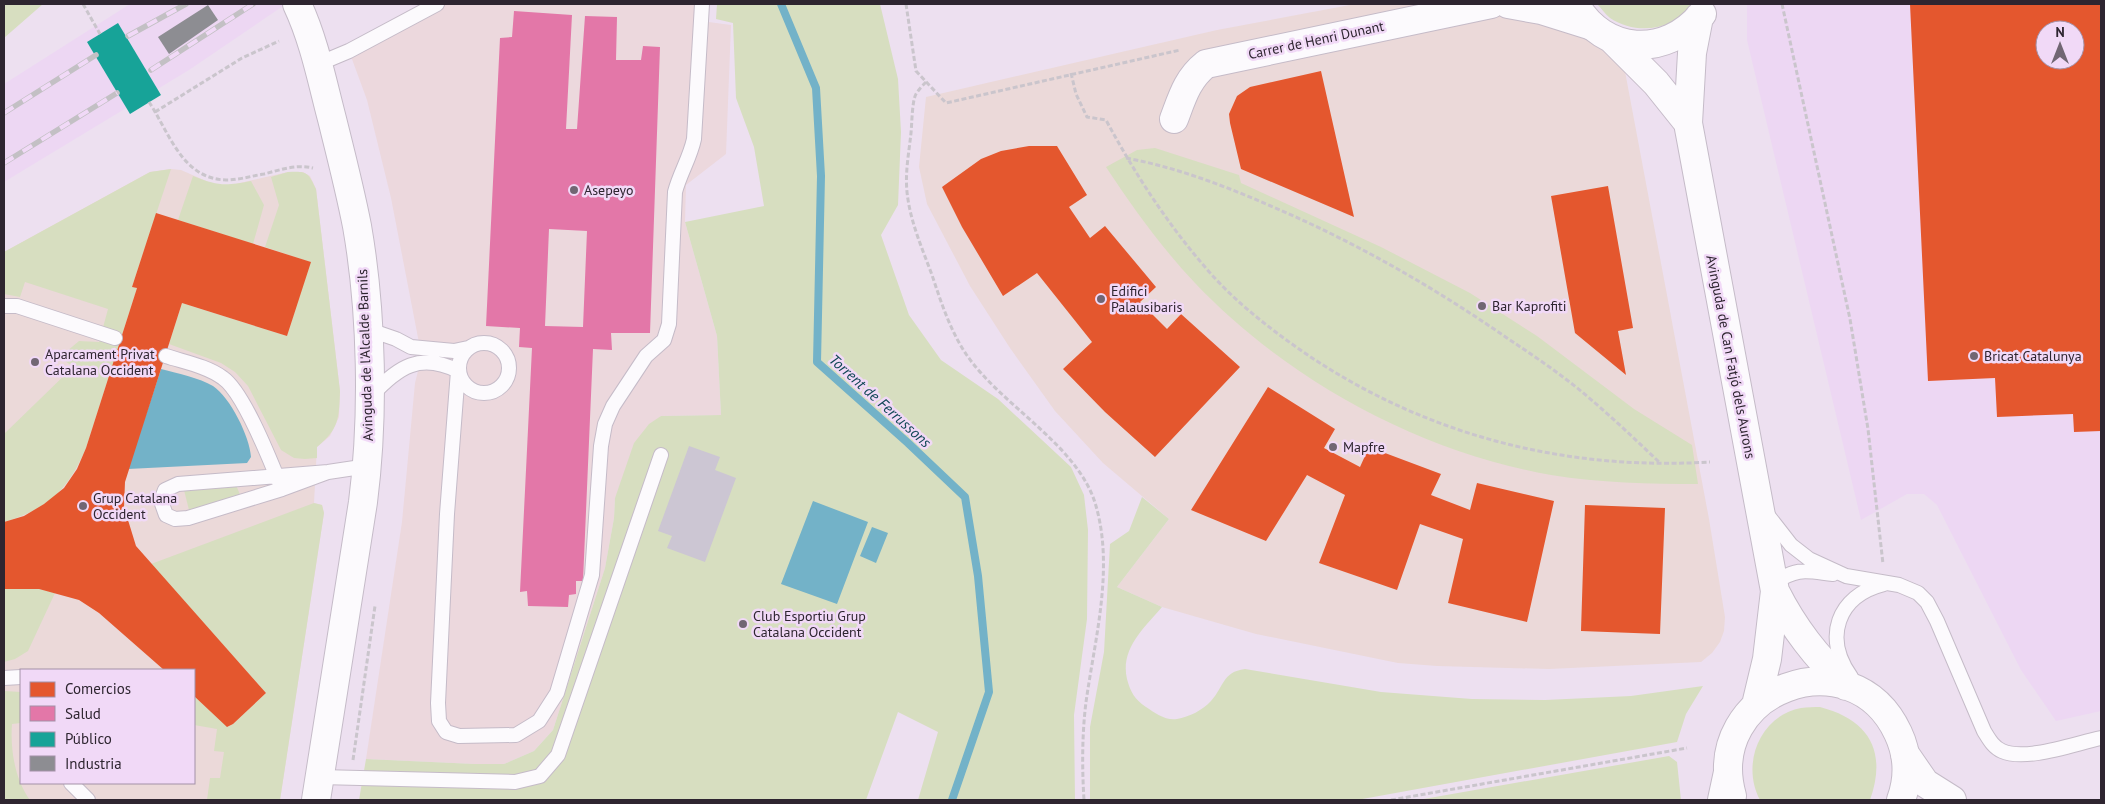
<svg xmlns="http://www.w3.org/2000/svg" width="2105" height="804" font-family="'PT Sans',sans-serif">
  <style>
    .commercial { fill: #ebd9d9; fill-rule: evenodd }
    .built { fill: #edd7f3; fill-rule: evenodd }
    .medical { fill: #ecd8dd }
    .green { fill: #d7dec0 }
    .water { fill: #73b2c8 }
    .shops { fill: #e4572e; fill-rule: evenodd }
    .health { fill: #e377a8; fill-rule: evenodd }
    .public { fill: #17a398 }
    .industry { fill: #8d8d92 }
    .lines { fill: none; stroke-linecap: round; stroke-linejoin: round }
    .stream { stroke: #73b2c8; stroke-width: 8 }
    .building { fill: #ccc6d3 }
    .service-casing { stroke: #c5bbc8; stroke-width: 16 }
    .minor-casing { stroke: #c5bbc8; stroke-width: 30 }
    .tertiary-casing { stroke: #c5bbc8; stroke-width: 30 }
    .trunk-casing { stroke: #c5bbc8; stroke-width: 30 }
    .path { stroke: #cac5cc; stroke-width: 3; stroke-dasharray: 5 2.5; stroke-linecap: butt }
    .service { stroke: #fcfafd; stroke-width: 14 }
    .minor { stroke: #fcfafd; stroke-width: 28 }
    .tertiary { stroke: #fcfafd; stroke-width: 28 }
    .trunk { stroke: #fcfafd; stroke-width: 28 }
    .rail-casing { stroke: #c3c0c4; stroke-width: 5.5 }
    .rail { stroke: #f1d9f7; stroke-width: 4; stroke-dasharray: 11; stroke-linecap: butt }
    .poi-dot { fill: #716673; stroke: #f1d9f7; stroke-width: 2 }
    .labels { text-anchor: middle; stroke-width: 5; stroke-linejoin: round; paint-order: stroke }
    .street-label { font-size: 14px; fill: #2e2530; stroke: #f1d9f7 }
    .poi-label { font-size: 14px; fill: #2e2530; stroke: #f1d9f7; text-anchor: start }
    .water-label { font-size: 15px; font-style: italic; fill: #0f4654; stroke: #f1d9f7 }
  </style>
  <rect width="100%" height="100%" fill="#ede0f0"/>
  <path class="commercial" d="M 1355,4 L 1559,4 L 1624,66 L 1709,519 L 1725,617 L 1724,631 L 1720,642 L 1712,653 L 1701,662 L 1549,669 L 1437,666 L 1398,663 L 1256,634 L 1162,607 L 1117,587 L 1169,519 L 1103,463 L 1055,411 L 1010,348 L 970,286 L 927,204 L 919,167 L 926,97 L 1217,30 Z
    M 171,169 L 181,170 L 213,184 L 227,186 L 288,172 L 303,172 L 310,176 L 316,189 L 340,391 L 339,417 L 330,436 L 317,447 L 314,503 L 322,505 L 324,513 L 280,800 L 4,800 L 4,252 L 150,172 ZM 21,670 L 194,670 L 194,783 L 21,783 Z"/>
  <path class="built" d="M 130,4 L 286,4 L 189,70 L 4,182 L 4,84 Z
    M 1747,4 L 2101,4 L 2101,711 L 2056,721 L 2021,670 L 1937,505 L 1924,494 L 1907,494 L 1861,520 L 1747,40 ZM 2045,30 L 2075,30 L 2075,60 L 2045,60 Z"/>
  <path class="medical" d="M 437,4 L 702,4 L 701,21 L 731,25 L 726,154 L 686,185 L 685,222 L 717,336 L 721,415 L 661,416 L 615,498 L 614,518 L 605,568 L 553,730 L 534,751 L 504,764 L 475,764 L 366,759 L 402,522 L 415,383 L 420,363 L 420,348 L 391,198 L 367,100 L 349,51 Z"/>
  <path class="green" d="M 4,4 L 43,4 L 4,38 Z
    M 717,4 L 880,4 L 898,79 L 901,132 L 898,205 L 881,235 L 909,315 L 941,360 L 998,399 L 1071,467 L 1084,495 L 1088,530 L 1087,619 L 1074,715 L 1075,800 L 918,800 L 938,732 L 898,712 L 866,800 L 359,800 L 366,759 L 475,764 L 504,764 L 534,751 L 553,730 L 605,568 L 614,518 L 615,498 L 634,443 L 649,424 L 661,416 L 721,415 L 717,336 L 685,222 L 764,206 L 754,147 L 736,98 L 733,23 L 716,19 Z
    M 1597,4 L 1693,4 C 1675,30 1637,36 1610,18 C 1605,14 1601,8 1597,4 Z
    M 1155,148 L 1239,175 L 1241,183 L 1381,247 L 1470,293 L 1537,336 L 1634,409 L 1692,445 L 1698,484 C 1649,484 1600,483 1551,475 C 1420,452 1287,380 1195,283 C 1161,247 1133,208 1106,167 L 1137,150 Z
    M 171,169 L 132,287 L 137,288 L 86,448 C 68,490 48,509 4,522 L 4,434 L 73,367 L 60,357 L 79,341 L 99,342 L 108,309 L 25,282 L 20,297 L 4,294 L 4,252 L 150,172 Z
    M 288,172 C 307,171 308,172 316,189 L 340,391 C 339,419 339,429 317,447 L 317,458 L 305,459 L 294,458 L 281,450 L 248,386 L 235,372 L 221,363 L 169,344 L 182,303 L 287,336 L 310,262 L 265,247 L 279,205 L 271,177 Z
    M 193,176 C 218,186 225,186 251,181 L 264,205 L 253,244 L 178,220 Z
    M 236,485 L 241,497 L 189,510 L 184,490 Z
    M 1142,497 L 1169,519 L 1117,587 L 1162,607 C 1144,628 1120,649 1127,679 C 1130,691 1135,700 1146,707 C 1155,713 1166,721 1177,719 C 1189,717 1203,710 1211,701 C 1224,687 1222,672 1245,669 L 1381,692 L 1472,699 L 1545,700 L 1631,696 L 1703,686 L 1686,714 L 1677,742 L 1357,800 L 1090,800 L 1090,727 L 1104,652 L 1110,544 L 1129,531 Z
    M 314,503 L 322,505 L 324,513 L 280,800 L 207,800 L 210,778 L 220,778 L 224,752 L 214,751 L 217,729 L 194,725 L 194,696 L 228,727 L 233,724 L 266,693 L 151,564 Z
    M 4,589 L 39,589 L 55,593 L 28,651 L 15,659 L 4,662 Z
    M 4,691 L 21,692 L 21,723 L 12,724 C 10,749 15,780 30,800 L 4,800 Z
    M 1820,707 C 1870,720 1887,752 1870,800 L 1760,800 C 1741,765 1759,716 1801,708 C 1807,707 1814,707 1820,707 Z
    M 1669,756 L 1677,762 L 1681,800 L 1418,800 Z"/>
  <path class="water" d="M 161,369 C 176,373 200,378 213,386 C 230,397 250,437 251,457 L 247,463 L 128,469 Z
    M 813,501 L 868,522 L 837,604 L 781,584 Z
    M 872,527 L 888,533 L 876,563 L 860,556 Z"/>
  <path class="shops" d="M 1910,4 L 2101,4 L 2101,431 L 2074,432 L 2073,414 L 1997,417 L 1995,378 L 1928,381 ZM 2045,30 L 2075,30 L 2075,60 L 2045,60 Z
    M 1321,71 L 1354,217 L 1241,169 L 1230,123 L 1229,114 L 1237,96 L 1250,87 Z
    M 1029,146 L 1057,146 L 1087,195 L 1069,207 L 1090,238 L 1105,226 L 1156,287 L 1140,302 L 1167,329 L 1181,314 L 1240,367 L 1155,457 L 1105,412 L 1063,369 L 1092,342 L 1037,273 L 1003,296 L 962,227 L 942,187 L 981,159 L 1001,151 Z
    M 1608,186 L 1633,328 L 1618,331 L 1626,375 L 1575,333 L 1551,196 Z
    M 156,213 L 311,262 L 287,336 L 182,303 L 125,482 L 124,507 L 136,546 L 266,693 L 233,724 L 227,727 L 194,696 L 194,670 L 164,670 L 99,613 L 79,600 L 39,589 L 4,589 L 4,522 L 24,516 L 44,504 L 64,488 L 77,469 L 86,448 L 137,288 L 132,287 Z
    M 1268,387 L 1335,429 L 1324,448 L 1360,467 L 1369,447 L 1441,474 L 1431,495 L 1470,510 L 1477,483 L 1554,501 L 1527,622 L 1448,603 L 1463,539 L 1420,524 L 1397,590 L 1319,563 L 1345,495 L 1307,475 L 1266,541 L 1191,510 Z
    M 1585,505 L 1665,508 L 1660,634 L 1581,631 Z"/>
  <path class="health" d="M 514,11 L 572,15 L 566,129 L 577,129 L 585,16 L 617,17 L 616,60 L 641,60 L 643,46 L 660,47 L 650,333 L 611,333 L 612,350 L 593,349 L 583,581 L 576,581 L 576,594 L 569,595 L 568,607 L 528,606 L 527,591 L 520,592 L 532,348 L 519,347 L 520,328 L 486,326 L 500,38 L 512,37 ZM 549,229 L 587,231 L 583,327 L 545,326 Z"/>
  <path class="public" d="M 118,23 L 161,95 L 130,114 L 87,42 Z"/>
  <path class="industry" d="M 208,5 L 218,20 L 169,54 L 158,37 Z"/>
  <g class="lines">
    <path class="stream" d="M 781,4 L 816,88 L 821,176 L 817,362 L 908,443 L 965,497 L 978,576 L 989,692 L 952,800"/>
  </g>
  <path class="building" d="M 689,446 L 720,457 L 715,470 L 736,478 L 705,562 L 667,548 L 672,536 L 658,531 Z"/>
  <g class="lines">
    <defs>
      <path id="service" d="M 318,64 L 349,51 L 437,4
        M 4,306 L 17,306 L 115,338
        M 367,329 L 396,339 L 411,347 L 454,351 L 468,348
        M459 368a25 25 0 1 1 50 0a25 25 0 1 1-50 0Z
        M 166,356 C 184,362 207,366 223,378 C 243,392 269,457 279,482
        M 372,395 C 398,367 420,352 458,371 L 447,514 L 438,703 L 439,721 L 446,732 L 459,736 L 516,735 L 539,721 L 557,693 L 592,575 L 601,446 L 605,424 L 613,406 L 646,356 L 664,340 L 669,324 L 675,192 C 680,173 690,158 694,139 L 702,4
        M 328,472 L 282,489 L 188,518 L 175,519 L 166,515 L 161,501 L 165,490 L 178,484 L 328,472 L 368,466
        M 1766,513 L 1791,545 L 1809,559 L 1846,576 L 1899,585 L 1918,593 L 1927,602 L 1937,621 L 1984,731 C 1989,739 1993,747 2002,751 C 2026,762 2076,743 2101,738
        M 1774,583 C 1798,567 1806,571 1833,574
        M 1851,677 C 1823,638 1837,596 1884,584
        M 4,678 L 21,677
        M 320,777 L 515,782 L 540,776 L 558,755 L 661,455
        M 71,783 L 88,800"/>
      <path id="minor" d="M 1508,4 L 1541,10 L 1592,26
        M 1174,119 C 1182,98 1187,79 1206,64 L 1491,4"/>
      <path id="tertiary" d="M 297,4 C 314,40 322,81 332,119 C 341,155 350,190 357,226 C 372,312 374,416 363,502 L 316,800
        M 1575,4 C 1604,55 1666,58 1702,14
        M 1699,17 L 1692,53 L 1688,123 L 1775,591 L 1767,659 L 1756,705
        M 1612,39 L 1656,83 L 1688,123
        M 1775,591 C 1794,629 1816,656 1846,686
        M 1732,796 C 1702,690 1852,634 1898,733 C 1908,754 1909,778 1901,800"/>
      <path id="trunk" d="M 1905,754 L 1925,783 L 1952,800
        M 1722,800 L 1728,772"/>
    </defs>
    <use href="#service" class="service-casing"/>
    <use href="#minor" class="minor-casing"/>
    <use href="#tertiary" class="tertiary-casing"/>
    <use href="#trunk" class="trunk-casing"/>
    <path class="path" d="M 83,4 L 100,34
      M 906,4 L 916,71 L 946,103 L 1180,50
      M 1782,4 L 1850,319 L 1868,429 L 1883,564
      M 1071,73 L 1076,94 L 1087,117 L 1106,120 C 1134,172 1166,222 1205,267 C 1232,299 1265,325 1299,349 C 1421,434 1562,471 1710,462
      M 926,82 C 923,85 919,89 916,94 C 912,101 912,123 911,133 C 909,152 905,172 907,192 C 910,221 922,248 932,275 C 941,302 950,330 966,354 C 1001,406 1079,445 1096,506 C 1114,569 1095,638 1086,702 C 1082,734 1082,768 1084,800
      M 149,102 C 169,132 182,179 226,180 C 239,180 251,176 264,174 C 280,170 296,164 313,168
      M 155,112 L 242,58 L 279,41
      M 1126,158 C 1180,168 1230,188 1280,210 C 1360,245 1435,288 1507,338 C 1537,358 1568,379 1595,403 C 1617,422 1638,442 1659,462
      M 353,760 L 375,606
      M 1391,800 L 1687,748"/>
    <use href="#service" class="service"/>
    <use href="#minor" class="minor"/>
    <use href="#tertiary" class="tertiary"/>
    <use href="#trunk" class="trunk"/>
    <defs>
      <path id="rail" d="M 128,36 L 186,4
        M 151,70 L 253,4
        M 4,113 L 96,55
        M 4,163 L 117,93"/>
    </defs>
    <use href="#rail" class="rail-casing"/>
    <use href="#rail" class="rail"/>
  </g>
  <g class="poi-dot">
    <circle cx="574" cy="190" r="5"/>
    <circle cx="1101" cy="299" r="5"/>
    <circle cx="1482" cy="306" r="5"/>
    <circle cx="1974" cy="356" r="5"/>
    <circle cx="35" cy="362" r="5"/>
    <circle cx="1333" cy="447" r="5"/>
    <circle cx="83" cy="506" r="5"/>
    <circle cx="743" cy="624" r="5"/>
  </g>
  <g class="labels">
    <g class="street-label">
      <text transform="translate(1316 40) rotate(-12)" y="5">Carrer de Henri Dunant</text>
      <text transform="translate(365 355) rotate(-92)" y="5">Avinguda de l'Alcalde Barnils</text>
      <text transform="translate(1731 357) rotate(79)" y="5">Avinguda de Can Fatjó dels Aurons</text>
    </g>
    <g class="poi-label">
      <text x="584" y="195">Asepeyo</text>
      <text x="1111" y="296">Edifici<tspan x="1111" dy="16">Palausibaris</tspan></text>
      <text x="1492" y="311">Bar Kaprofiti</text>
      <text x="45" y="359">Aparcament Privat<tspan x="45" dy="16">Catalana Occident</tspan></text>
      <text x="1984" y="361">Bricat Catalunya</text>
      <text x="1343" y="452">Mapfre</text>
      <text x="93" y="503">Grup Catalana<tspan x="93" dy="16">Occident</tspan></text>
      <text x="753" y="621">Club Esportiu Grup<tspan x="753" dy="16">Catalana Occident</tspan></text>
    </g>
    <g class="water-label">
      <text transform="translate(880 401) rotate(42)" y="5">Torrent de Ferrussons</text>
    </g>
  </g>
  <rect width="2105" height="804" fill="none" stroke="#2e2530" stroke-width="10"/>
  <rect x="20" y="669" width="175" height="115" fill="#f1d9f7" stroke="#a391a7"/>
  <rect x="30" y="682" width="25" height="15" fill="#e4572e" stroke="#a391a7"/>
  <text x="65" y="694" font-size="15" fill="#2e2530">Comercios</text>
  <rect x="30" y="706" width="25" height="15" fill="#e377a8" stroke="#a391a7"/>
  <text x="65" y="719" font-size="15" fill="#2e2530">Salud</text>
  <rect x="30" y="732" width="25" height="15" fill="#17a398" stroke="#a391a7"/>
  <text x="65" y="744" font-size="15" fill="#2e2530">Público</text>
  <rect x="30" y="756" width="25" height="15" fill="#8d8d92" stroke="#a391a7"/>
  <text x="65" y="769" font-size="15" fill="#2e2530">Industria</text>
  <g transform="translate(2060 45)"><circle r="24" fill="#f1d9f7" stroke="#a391a7"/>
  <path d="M0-4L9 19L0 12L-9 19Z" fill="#716673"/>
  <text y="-8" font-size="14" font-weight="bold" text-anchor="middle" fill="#2e2530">N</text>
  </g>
</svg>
